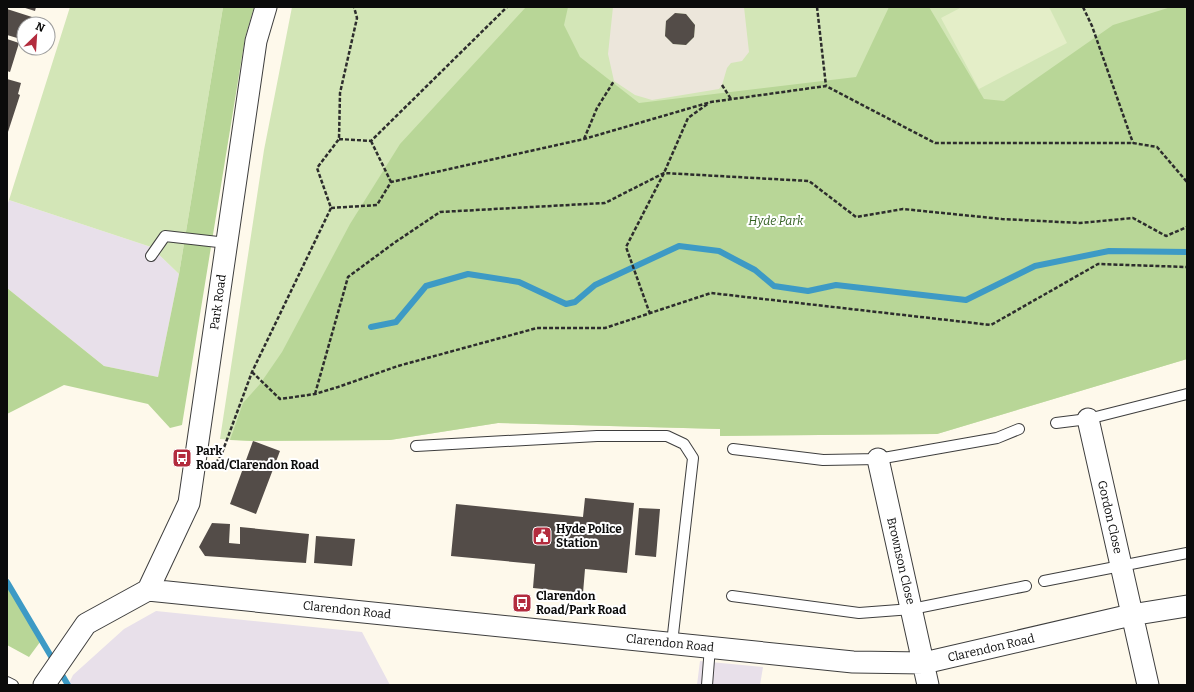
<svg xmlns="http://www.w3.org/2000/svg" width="1194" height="692" font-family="Bitter,serif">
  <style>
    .industrial { fill: #e8e0ea }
    .green { fill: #d3e6b7 }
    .forest { fill: #b8d697 }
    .pitch { fill: #e4eec8 }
    .plaza { fill: #ece6db; fill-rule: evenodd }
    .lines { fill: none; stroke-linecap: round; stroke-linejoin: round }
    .stream { stroke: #3d9ac5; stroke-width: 6 }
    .building { fill: #534c48 }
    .lane-casing { stroke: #3e3e3e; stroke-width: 12 }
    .street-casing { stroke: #3e3e3e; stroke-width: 23 }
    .path { stroke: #2d2d2d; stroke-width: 2.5; stroke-dasharray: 4 2; stroke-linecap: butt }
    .lane { stroke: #fff; stroke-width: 10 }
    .street { stroke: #fff; stroke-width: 21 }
    .labels { text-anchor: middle; stroke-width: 4; stroke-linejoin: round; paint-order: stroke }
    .park-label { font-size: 12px; font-style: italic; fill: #325f20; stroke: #fff }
    .street-label { font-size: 12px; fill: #0b0b0b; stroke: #fff }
    .poi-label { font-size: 12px; font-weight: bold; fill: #0b0b0b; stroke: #fff; text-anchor: start }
  </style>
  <rect width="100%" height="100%" fill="#fef9eb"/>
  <path class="industrial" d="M 9,200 L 151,247 L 179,274 L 158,377 L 104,366 L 7,288 L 7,206 Z
    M 156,611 L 362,632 L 390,685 L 68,685 L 73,675 L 124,629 Z
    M 700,661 L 763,667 L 760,685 L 697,685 Z"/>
  <path class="green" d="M 70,7 L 223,7 L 179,274 L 151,247 L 9,200 Z
    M 292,7 L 1187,7 L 1187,359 L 937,434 L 720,436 L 720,429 L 498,423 L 390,440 L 253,441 L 220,439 L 264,150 Z"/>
  <path class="forest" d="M 223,7 L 254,7 L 245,38 L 182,425 L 170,428 L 148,404 L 64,385 L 7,414 L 7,288 L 104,366 L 158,377 L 179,274 Z
    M 526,7 L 568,7 L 564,25 L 580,57 L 639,103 L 856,77 L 889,7 L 929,7 L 984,99 L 1004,101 L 1113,25 L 1171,7 L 1187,7 L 1187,359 L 937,434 L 720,436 L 720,429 L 498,423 L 390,440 L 253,441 L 230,440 L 243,403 L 260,384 L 282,352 L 350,224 L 400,144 Z
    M 7,580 L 43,638 L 29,657 L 7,645 Z"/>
  <path class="pitch" d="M 962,7 L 1049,7 L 1067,43 L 979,89 L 941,18 Z"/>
  <path class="plaza" d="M 613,7 L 744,7 L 749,52 L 742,61 L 731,63 L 727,68 L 722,85 L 719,89 L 652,100 L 635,95 L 614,81 L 608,54 ZM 676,13 L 686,14 L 695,25 L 694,37 L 686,45 L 673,44 L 665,36 L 666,21 Z"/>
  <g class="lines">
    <path class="stream" d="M 371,327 L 396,322 L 426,286 L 468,274 L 519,282 L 566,304 L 575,302 L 595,285 L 679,246 L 719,251 L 755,270 L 774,286 L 808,291 L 836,285 L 966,300 L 1035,266 L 1109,251 L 1187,252
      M 7,582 L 68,685"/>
  </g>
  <path class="building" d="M 22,7 L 36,7 L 35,11 Z
    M 7,9 L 32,17 L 29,24 L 24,24 L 24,40 L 7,35 Z
    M 675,13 L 686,14 L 695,25 L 694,37 L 686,45 L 673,44 L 665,36 L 666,21 Z
    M 7,39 L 19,43 L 10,72 L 7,71 Z
    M 7,79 L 21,83 L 18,94 L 20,95 L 7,135 Z
    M 253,441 L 280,451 L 256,514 L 230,504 Z
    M 585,498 L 634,503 L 627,573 L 585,569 L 583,593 L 533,588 L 535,564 L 451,556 L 456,504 L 583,517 Z
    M 639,508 L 660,509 L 656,557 L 635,555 Z
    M 212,523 L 230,524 L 229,543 L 240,544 L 240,527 L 309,534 L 306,563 L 205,556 L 199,547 Z
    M 316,536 L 355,539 L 352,566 L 314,563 Z"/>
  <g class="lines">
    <defs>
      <path id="lane" d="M 151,256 L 165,236 L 227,243
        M 1056,423 L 1088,419 L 1187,394
        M 416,446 L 597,436 L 667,436 L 684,444 L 693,458 L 672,643
        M 733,449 L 823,460 L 878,459 L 997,438 L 1019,429
        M 1044,581 L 1187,553
        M 732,596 L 859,613 L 912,609 L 1026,586
        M 7,682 L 13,685
        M 707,685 L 710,647"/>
      <path id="street" d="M 1088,419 L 1148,685
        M 878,459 L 928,685
        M 148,590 L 853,662 L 924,663 L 1131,615 L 1187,606
        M 148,590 L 189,503 L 256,41 L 266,7
        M 44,685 L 86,624 L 148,590"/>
    </defs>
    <use href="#lane" class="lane-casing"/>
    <use href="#street" class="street-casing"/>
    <path class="path" d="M 817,7 L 826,86
      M 1083,7 L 1092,26 L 1133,143
      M 722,85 L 731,99
      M 339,139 L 371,141 L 507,7
      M 584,139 L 597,108 L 614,81
      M 371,141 L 391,182
      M 331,208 L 377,205 L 391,182 L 584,139 L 711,102 L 826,86 L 935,143 L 1133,143 L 1157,147 L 1187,182
      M 650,314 L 626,247 L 664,173 L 688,118 L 709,103
      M 252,372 L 280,399 L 315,394 L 338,387 L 398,366 L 537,328 L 605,328 L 711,293 L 991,325 L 1098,264 L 1187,267
      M 315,394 L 348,277 L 394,243 L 440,212 L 605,203 L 664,173 L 809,181 L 856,217 L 903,209 L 1002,219 L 1080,223 L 1133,218 L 1166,236 L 1187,227
      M 216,463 L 222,453 L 252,372 L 331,208 L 317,168 L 339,139 L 340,93 L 357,18 L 354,7"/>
    <use href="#lane" class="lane"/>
    <use href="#street" class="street"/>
  </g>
  <defs>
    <symbol id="bus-square" viewBox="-11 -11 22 22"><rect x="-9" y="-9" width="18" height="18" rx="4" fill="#b32c3e" stroke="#fff"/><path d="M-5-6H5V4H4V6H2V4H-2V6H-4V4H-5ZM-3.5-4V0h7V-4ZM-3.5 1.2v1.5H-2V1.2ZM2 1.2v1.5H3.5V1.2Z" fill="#fff"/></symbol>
    <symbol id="civic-square" viewBox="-11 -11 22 22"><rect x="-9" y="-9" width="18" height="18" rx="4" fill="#b32c3e" stroke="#fff"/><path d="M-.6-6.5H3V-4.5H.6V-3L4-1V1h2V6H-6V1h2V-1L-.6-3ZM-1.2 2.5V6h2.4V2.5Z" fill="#fff"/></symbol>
  </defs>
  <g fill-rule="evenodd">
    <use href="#bus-square" x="171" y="447" width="22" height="22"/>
    <use href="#civic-square" x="531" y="525" width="22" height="22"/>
    <use href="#bus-square" x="511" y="592" width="22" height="22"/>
  </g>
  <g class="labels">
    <g class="park-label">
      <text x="776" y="225">Hyde Park</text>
    </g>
    <g class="street-label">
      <text transform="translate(218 302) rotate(-82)" y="4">Park Road</text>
      <text transform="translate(1110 517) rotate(77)" y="4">Gordon Close</text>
      <text transform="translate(901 561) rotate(77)" y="4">Brownson Close</text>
      <text transform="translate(347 610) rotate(6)" y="4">Clarendon Road</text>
      <text transform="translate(670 643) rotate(6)" y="4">Clarendon Road</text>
      <text transform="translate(991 648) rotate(-13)" y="4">Clarendon Road</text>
    </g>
    <g class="poi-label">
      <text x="196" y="455">Park<tspan x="196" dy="14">Road/Clarendon Road</tspan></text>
      <text x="556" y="533">Hyde Police<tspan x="556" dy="14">Station</tspan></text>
      <text x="536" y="600">Clarendon<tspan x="536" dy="14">Road/Park Road</tspan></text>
    </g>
  </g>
  <rect width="1194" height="692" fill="none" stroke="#0b0b0b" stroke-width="16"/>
  <g transform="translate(36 36) rotate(25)"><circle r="19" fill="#ffffff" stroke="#9d9d9d"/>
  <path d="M0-3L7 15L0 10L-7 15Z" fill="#b32c3e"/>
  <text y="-6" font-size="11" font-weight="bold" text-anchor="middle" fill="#0b0b0b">N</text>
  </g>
</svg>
